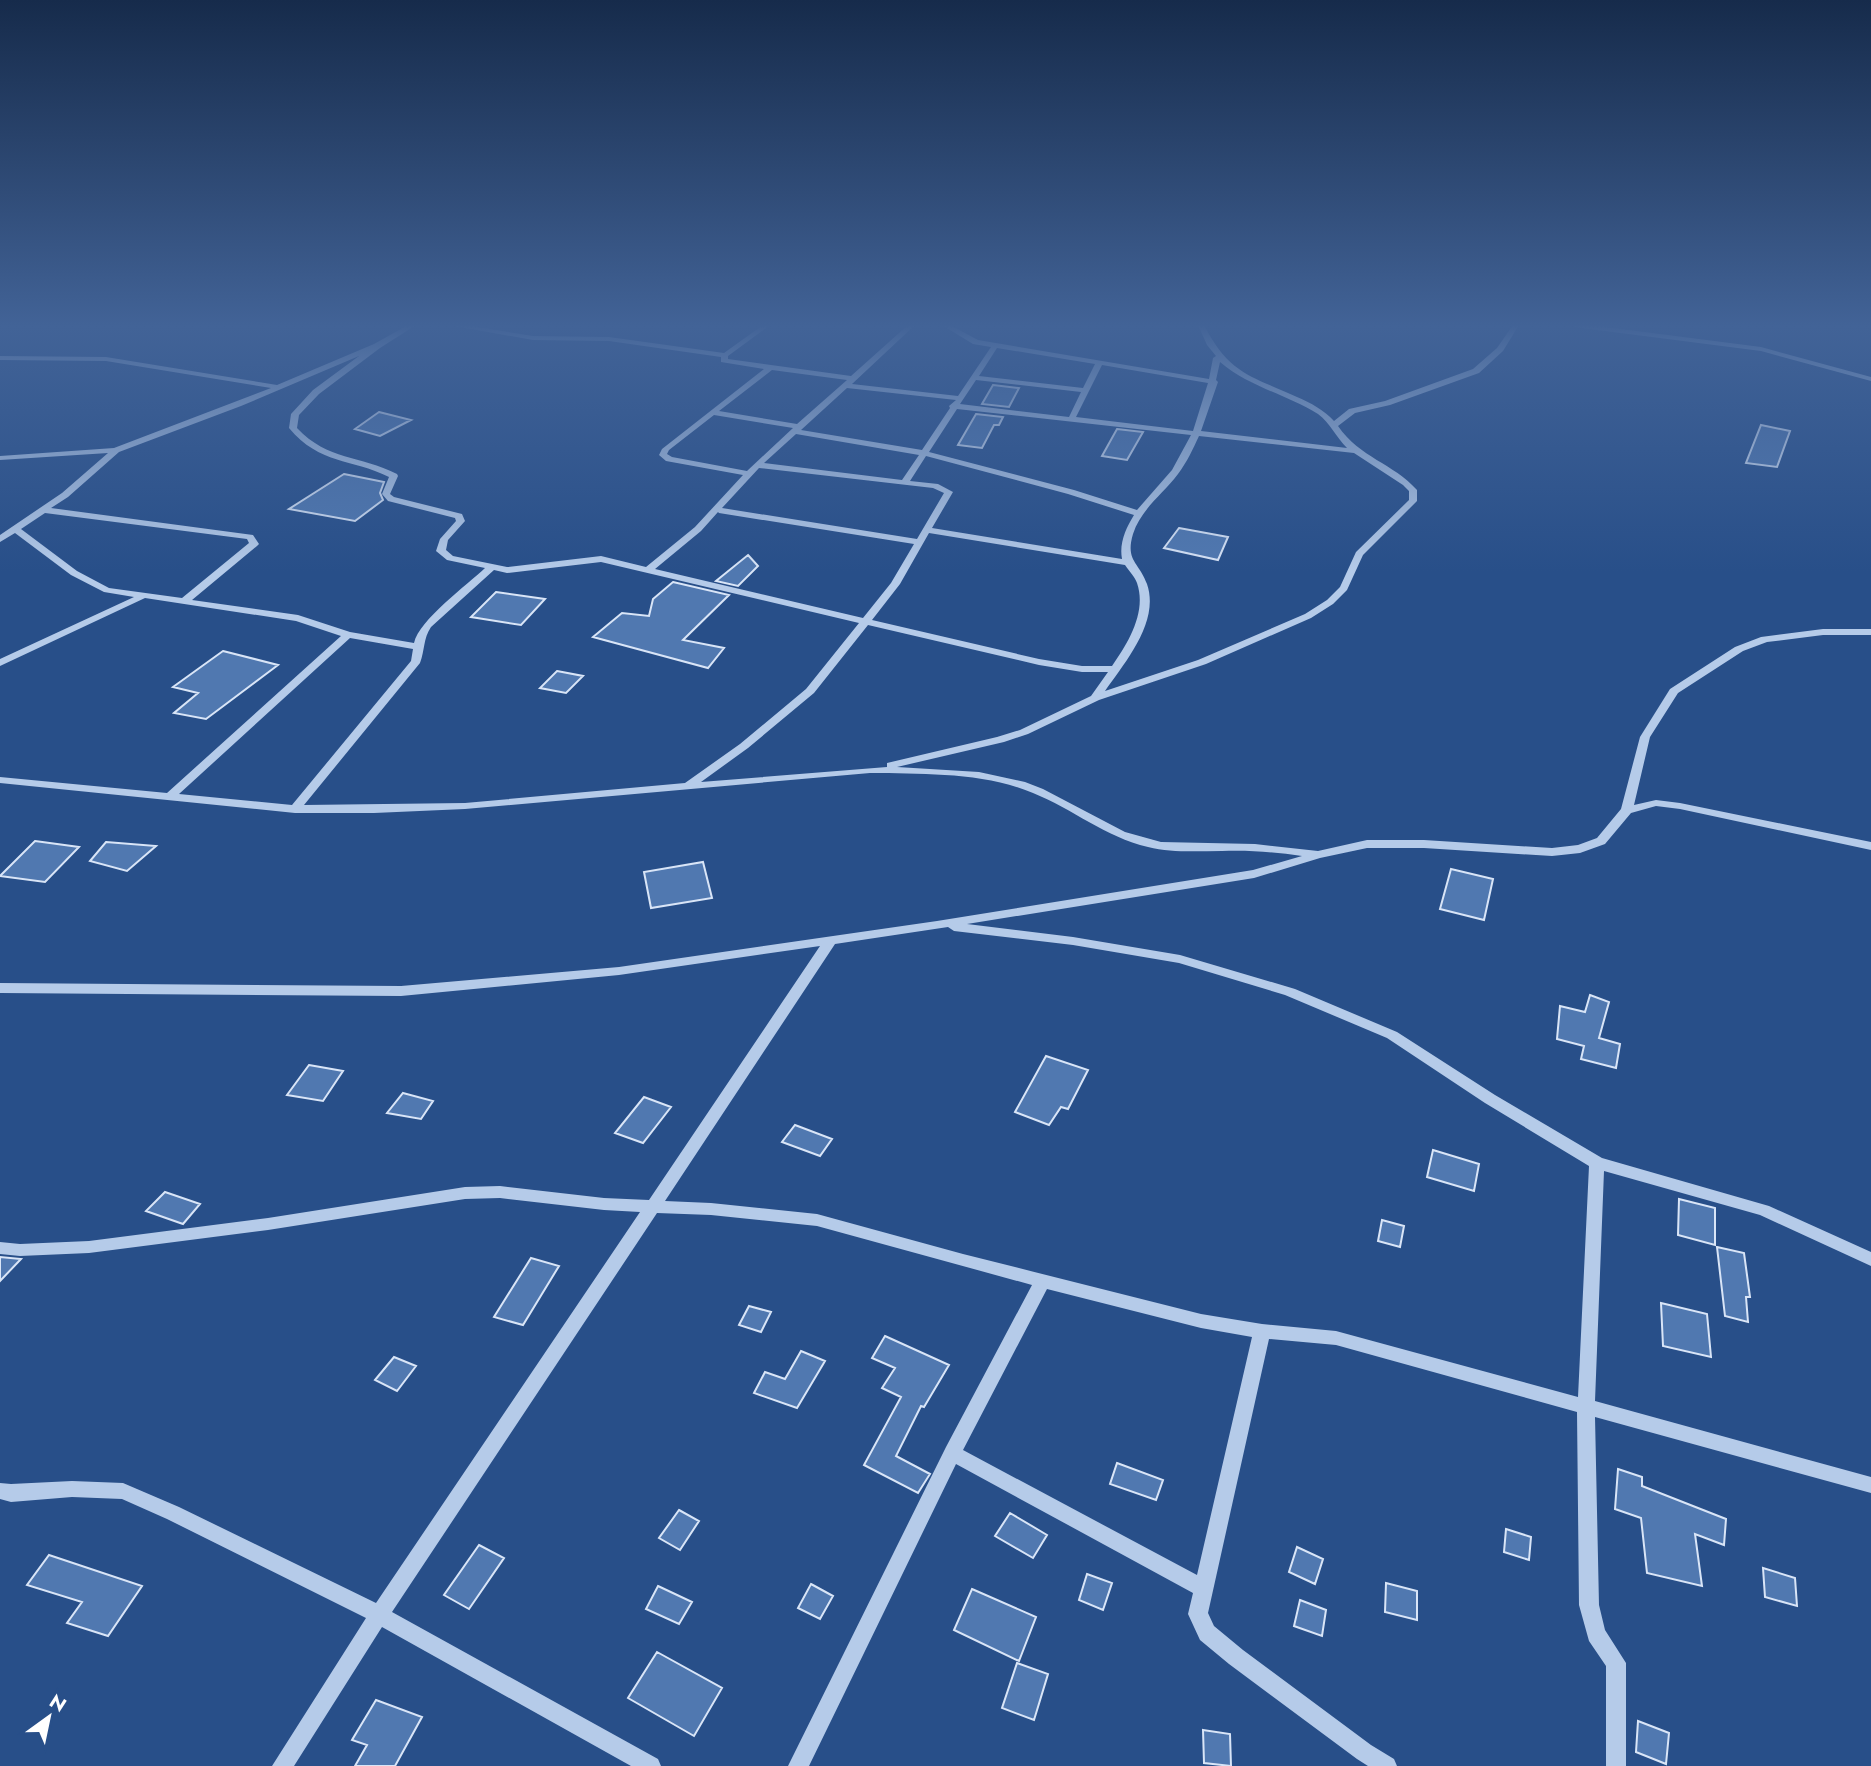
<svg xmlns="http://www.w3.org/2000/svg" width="1871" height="1766" font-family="Jost,sans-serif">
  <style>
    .building { fill: #5078b0; stroke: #d9e5f7; stroke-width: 2 }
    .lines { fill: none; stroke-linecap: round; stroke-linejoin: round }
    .minor { fill: #b5cbe9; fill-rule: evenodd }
  </style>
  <rect width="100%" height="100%" fill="#284f89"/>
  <path class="building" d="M 993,385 L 1019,388 L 1009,407 L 982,404 Z
    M 379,412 L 411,420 L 380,436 L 355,429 Z
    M 976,414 L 1003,417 L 999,425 L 994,425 L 982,448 L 958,445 Z
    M 1761,425 L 1790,431 L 1777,467 L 1746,463 Z
    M 1117,429 L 1143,432 L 1127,460 L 1102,456 Z
    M 344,474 L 384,482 L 380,493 L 383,500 L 355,521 L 289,509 Z
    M 1179,528 L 1228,537 L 1218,560 L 1164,548 Z
    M 748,555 L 758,566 L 738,586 L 716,581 Z
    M 673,582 L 729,595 L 683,640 L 724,648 L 708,668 L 593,637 L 622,613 L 649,616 L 653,599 Z
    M 496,592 L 545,599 L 521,625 L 471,617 Z
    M 223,651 L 278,665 L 206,719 L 174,713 L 198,693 L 173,687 Z
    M 557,671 L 583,676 L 566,693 L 540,688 Z
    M 35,841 L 79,847 L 45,882 L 0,876 Z
    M 106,842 L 156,846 L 127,871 L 90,861 Z
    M 703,862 L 712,898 L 651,908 L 644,872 Z
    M 1451,869 L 1493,879 L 1484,920 L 1440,909 Z
    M 1590,995 L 1609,1002 L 1599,1038 L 1620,1044 L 1616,1068 L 1581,1059 L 1584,1046 L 1557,1039 L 1560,1006 L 1585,1012 Z
    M 1046,1056 L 1088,1070 L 1068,1109 L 1061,1107 L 1049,1125 L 1015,1112 Z
    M 309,1065 L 343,1071 L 323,1101 L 287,1095 Z
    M 403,1093 L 433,1101 L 421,1119 L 387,1113 Z
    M 644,1097 L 671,1107 L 643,1143 L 615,1133 Z
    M 795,1125 L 832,1139 L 820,1156 L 782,1142 Z
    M 1433,1150 L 1479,1164 L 1474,1191 L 1427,1177 Z
    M 165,1192 L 200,1204 L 183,1224 L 146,1211 Z
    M 1679,1199 L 1715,1208 L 1715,1245 L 1678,1235 Z
    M 1382,1220 L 1404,1226 L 1400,1247 L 1378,1241 Z
    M 1717,1247 L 1744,1253 L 1750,1297 L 1746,1297 L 1748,1322 L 1725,1316 Z
    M 0,1257 L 21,1259 L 0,1281 Z
    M 531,1258 L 559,1266 L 523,1325 L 494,1317 Z
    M 1661,1303 L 1707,1314 L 1711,1357 L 1663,1346 Z
    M 749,1306 L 771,1312 L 761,1332 L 739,1325 Z
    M 885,1336 L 949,1365 L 924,1407 L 921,1406 L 896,1456 L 930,1474 L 918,1493 L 864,1465 L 901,1397 L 882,1388 L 895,1368 L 872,1358 Z
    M 801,1351 L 825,1361 L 797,1408 L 754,1393 L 765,1372 L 785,1379 Z
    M 394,1357 L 416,1366 L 397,1391 L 375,1380 Z
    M 1117,1463 L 1163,1480 L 1156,1500 L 1110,1484 Z
    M 1618,1469 L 1642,1477 L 1642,1486 L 1726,1519 L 1724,1545 L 1695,1534 L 1702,1586 L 1647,1573 L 1641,1518 L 1615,1509 Z
    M 679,1510 L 699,1521 L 680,1550 L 659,1538 Z
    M 1010,1513 L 1047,1535 L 1033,1558 L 995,1536 Z
    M 1506,1529 L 1531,1537 L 1529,1560 L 1504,1552 Z
    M 479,1545 L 504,1558 L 469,1609 L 444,1595 Z
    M 1297,1547 L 1323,1559 L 1315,1584 L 1289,1572 Z
    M 49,1555 L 142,1586 L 108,1636 L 67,1623 L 82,1602 L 27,1585 Z
    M 1763,1568 L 1795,1578 L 1797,1606 L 1765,1597 Z
    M 1087,1574 L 1112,1583 L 1103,1610 L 1079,1600 Z
    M 1386,1583 L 1417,1591 L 1417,1620 L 1385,1612 Z
    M 811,1584 L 833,1596 L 820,1619 L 798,1608 Z
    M 658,1586 L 692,1602 L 679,1624 L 646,1609 Z
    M 972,1589 L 1036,1617 L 1019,1661 L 954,1630 Z
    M 1300,1600 L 1326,1610 L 1322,1636 L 1294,1626 Z
    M 657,1652 L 722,1688 L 694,1736 L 628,1698 Z
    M 1017,1663 L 1048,1674 L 1034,1720 L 1002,1708 Z
    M 376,1700 L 422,1717 L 395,1766 L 355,1766 L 367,1745 L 352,1740 Z
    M 1638,1721 L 1669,1733 L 1666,1764 L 1636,1752 Z
    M 1203,1730 L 1230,1734 L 1231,1766 L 1204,1763 Z"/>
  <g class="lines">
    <path class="minor" d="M 408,325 L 416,325 L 380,348 L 319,394 L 299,415 L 297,428 C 328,461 360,455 397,474 L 398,476 L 390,494 L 394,497 L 462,514 L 465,521 L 448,540 L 446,550 L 453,556 L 507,567 L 601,556 L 646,567 L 695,527 L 743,475 L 666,461 L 659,455 L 662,449 L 764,369 L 721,362 L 721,357 L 609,341 L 533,340 L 449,325 L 465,325 L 533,336 L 609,337 L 724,353 L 763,325 L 770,325 L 728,356 L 728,359 L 851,376 L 908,325 L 915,325 L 852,384 L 958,396 L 991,347 L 973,344 L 942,325 L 950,325 L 978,340 L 1209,379 L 1213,358 L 1216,356 L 1207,345 L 1198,325 L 1204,325 C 1229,374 1251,376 1297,397 C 1311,403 1324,410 1334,421 L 1349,409 L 1385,401 L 1473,369 L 1497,348 L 1513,325 L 1519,325 L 1503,351 L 1479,373 L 1390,405 L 1355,413 L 1338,426 C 1360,458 1393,463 1417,490 L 1417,501 L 1363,555 L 1347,590 L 1333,604 L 1311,618 L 1206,664 L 1099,700 L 1028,734 L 1004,742 L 897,767 L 979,772 L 1025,782 L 1043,789 L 1125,832 L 1161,842 L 1255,844 L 1318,851 L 1367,840 L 1424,840 L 1552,848 L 1578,845 L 1597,838 L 1621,809 L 1640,737 L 1670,689 L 1735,647 L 1761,637 L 1823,629 L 1871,629 L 1871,635 L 1823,635 L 1767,642 L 1743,651 L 1678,693 L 1650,737 L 1634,805 L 1656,800 L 1680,803 L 1871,842 L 1871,850 L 1680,809 L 1656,806 L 1631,813 L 1605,844 L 1580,853 L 1552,856 L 1424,848 L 1367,848 L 1320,858 L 1254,878 L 967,924 L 1073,937 L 1180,955 L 1295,989 L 1397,1032 L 1495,1095 L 1602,1158 L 1769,1206 L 1871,1252 L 1871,1266 L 1760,1215 L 1604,1171 L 1595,1401 L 1871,1477 L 1871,1493 L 1595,1417 L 1599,1605 L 1605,1630 L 1626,1663 L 1626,1766 L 1606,1766 L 1606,1666 L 1589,1641 L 1579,1605 L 1577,1412 L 1336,1345 L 1269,1339 L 1208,1613 L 1214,1626 L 1243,1650 L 1371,1745 L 1394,1759 L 1397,1766 L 1368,1766 L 1357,1759 L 1229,1664 L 1200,1640 L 1188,1614 L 1193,1593 L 956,1464 L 809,1766 L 788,1766 L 946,1447 L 1032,1285 L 817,1226 L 711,1215 L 657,1213 L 392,1612 L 658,1759 L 661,1766 L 631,1766 L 382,1627 L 294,1766 L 272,1766 L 366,1618 L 167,1519 L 122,1499 L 72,1497 L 11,1502 L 0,1499 L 0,1483 L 11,1484 L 72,1481 L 123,1483 L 179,1507 L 376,1603 L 640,1212 L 604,1210 L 500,1198 L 465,1199 L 268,1230 L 89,1253 L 20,1256 L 0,1254 L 0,1242 L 20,1244 L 89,1241 L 268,1218 L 465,1187 L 500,1186 L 604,1198 L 649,1200 L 820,946 L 619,975 L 401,996 L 0,993 L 0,983 L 401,986 L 619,967 L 937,921 L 1253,870 L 1302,856 C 1275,852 1249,850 1222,851 C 1197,851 1172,853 1148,847 C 1105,837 1073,809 1033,793 C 983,772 924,774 870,773 L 465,809 L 374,813 L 295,813 L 0,783 L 0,777 L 167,793 L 341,636 L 296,621 L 145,598 L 0,666 L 0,659 L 134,597 L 104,592 L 71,575 L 15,533 L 0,542 L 0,535 L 62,493 L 108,453 L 0,460 L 0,456 L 114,448 L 271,388 L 106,361 L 0,360 L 0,356 L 106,357 L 277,385 L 374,344 ZM 997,348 L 1095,364 L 1083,388 L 979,376 ZM 359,356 L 313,390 L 291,414 L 289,428 C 320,465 351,458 389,477 L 382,494 L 388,501 L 455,518 L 456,521 L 440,539 L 436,551 L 447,560 L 485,568 C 467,585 419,620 414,643 L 350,632 L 298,615 L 192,600 L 257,546 L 259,544 L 253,535 L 51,508 L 68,497 L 119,452 L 241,406 ZM 1220,362 C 1249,387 1286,394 1318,414 C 1330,423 1336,437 1347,448 L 1201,431 L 1218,382 L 1216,380 ZM 1102,365 L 1208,383 L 1193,431 L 1076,417 ZM 772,370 L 847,380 L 797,424 L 719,411 ZM 976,380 L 1081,392 L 1069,417 L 960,404 ZM 847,388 L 956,400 L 949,406 L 950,408 L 922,450 L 801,430 ZM 957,409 L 1191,435 L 1172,470 L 1137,510 L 1074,490 L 929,452 ZM 714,415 L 793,428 L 747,471 L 672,457 L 667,454 L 669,450 ZM 796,434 L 919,455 L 902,480 L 764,463 ZM 1199,436 L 1354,453 L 1403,485 L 1409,491 L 1409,500 L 1356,552 L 1340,587 L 1327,600 L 1305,614 L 1198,660 L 1105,691 C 1125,662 1160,622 1147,584 C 1139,562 1125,561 1133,534 C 1141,509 1163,494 1178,474 C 1187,462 1193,449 1199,436 ZM 926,456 L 1068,494 L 1134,515 C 1126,528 1119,543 1122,559 L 932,528 L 953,492 L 938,484 L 910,481 ZM 759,468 L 933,488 L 944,493 L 917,539 L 722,508 ZM 718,512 L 719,513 L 914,544 L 891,583 L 863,618 L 655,569 L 701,531 ZM 45,513 L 247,539 L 249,543 L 182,598 L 109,588 L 77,571 L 21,529 ZM 929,533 L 1125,565 C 1129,571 1135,577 1137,583 C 1147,612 1128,643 1112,666 L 1082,666 L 1039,659 L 872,620 L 900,584 ZM 601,562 L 859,623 L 806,689 L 740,744 L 685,783 L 465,803 L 304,805 L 420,663 C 425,650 423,639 431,627 L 494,570 L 507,573 ZM 868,625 L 1039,665 L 1082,672 L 1108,672 L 1091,696 L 1020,730 L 997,737 L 887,763 L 887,767 L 701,782 L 748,748 L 814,693 ZM 350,638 L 413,649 L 411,661 L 292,805 L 179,794 ZM 948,927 L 954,931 L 1073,945 L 1179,963 L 1285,995 L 1387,1038 L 1485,1103 L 1589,1166 L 1578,1397 L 1336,1331 L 1262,1324 L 1201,1314 L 963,1254 L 817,1214 L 711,1203 L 665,1201 L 835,944 ZM 1047,1289 L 1201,1328 L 1252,1337 L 1197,1575 L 963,1450 Z
      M 1571,325 L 1590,325 L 1761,347 L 1871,377 L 1871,381 L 1761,351 L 1574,327 Z"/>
  </g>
  <linearGradient id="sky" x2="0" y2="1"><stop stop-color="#162b4b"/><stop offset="0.57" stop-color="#426397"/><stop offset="1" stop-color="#426397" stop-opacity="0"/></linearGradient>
  <rect width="1871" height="572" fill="url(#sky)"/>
  <g transform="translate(49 1717) rotate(33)" stroke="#284f89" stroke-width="5" paint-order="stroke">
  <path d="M0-5L12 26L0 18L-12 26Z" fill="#ffffff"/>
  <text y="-10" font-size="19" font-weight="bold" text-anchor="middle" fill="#ffffff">N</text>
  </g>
</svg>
